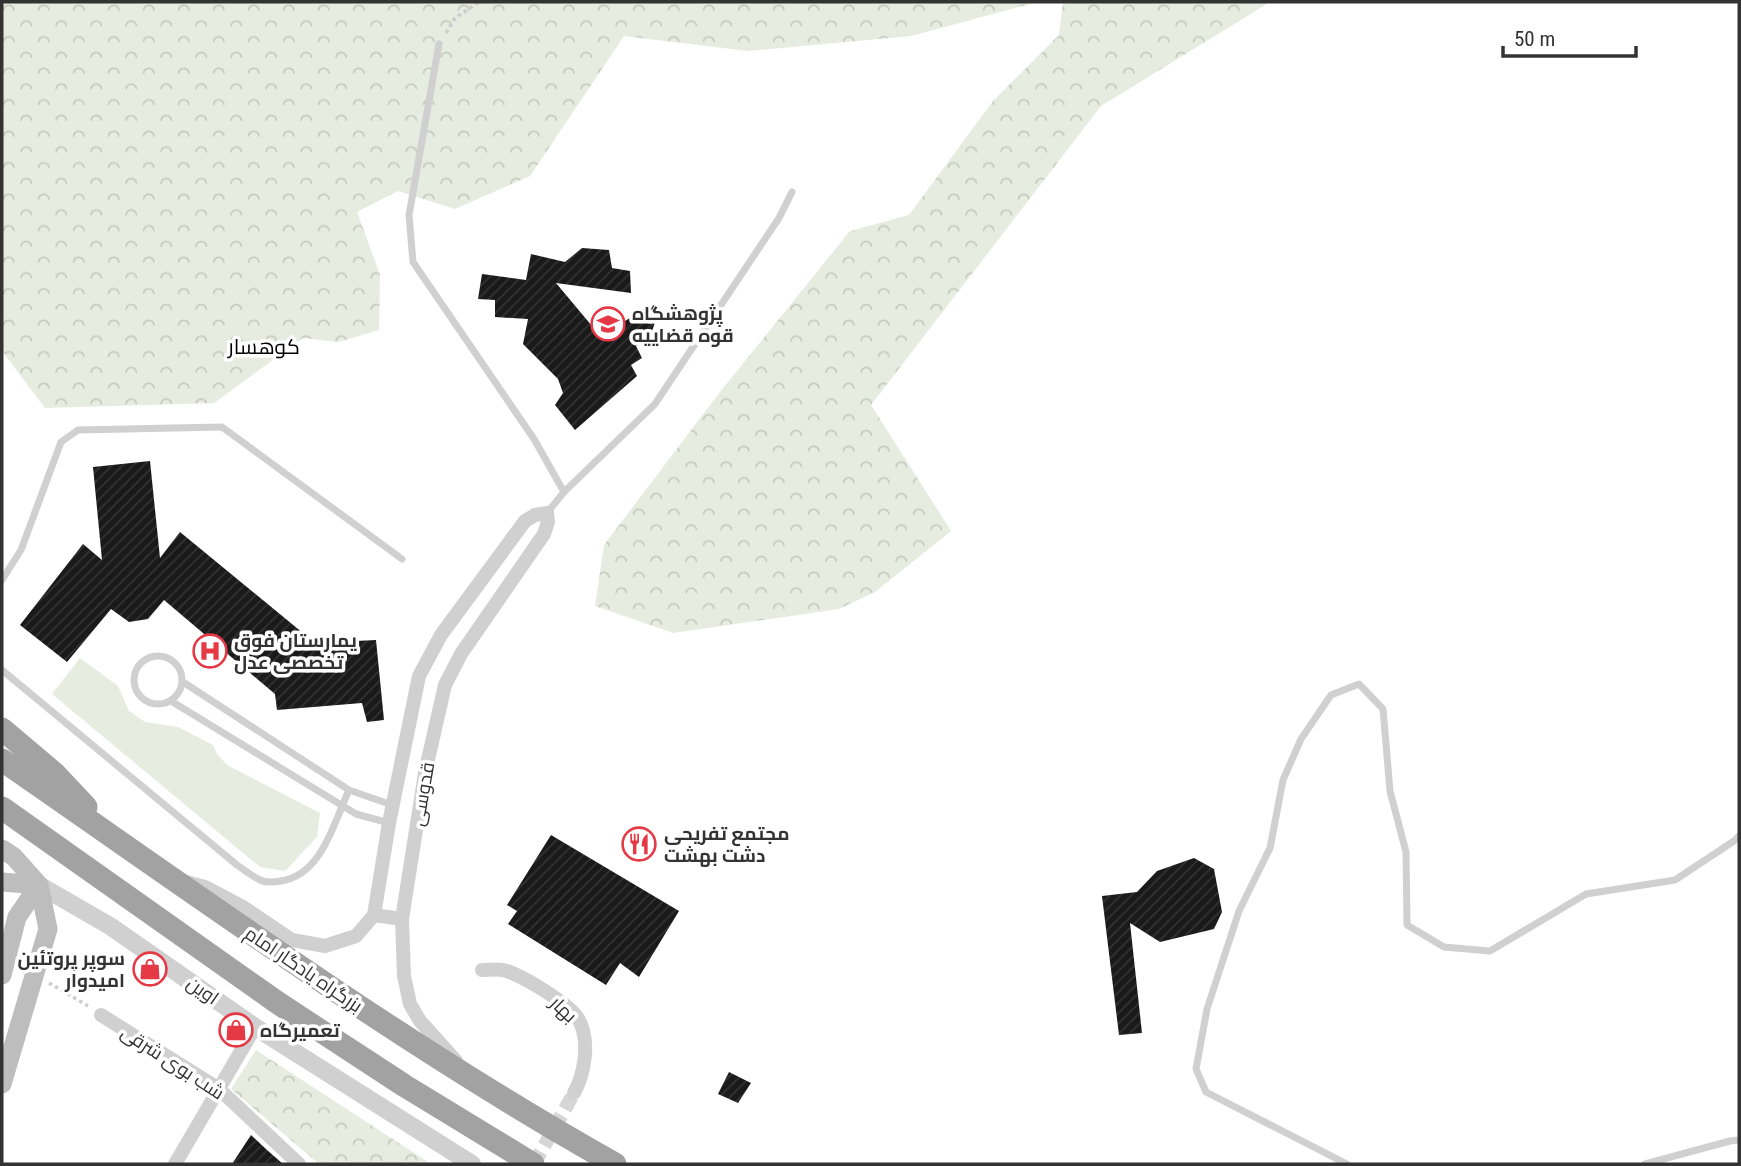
<svg xmlns="http://www.w3.org/2000/svg" width="1741" height="1166" font-family="'Roboto Condensed',Cairo,sans-serif">
  <style>
    .grass { fill: #e6ecdf }
    .forest { fill: url(#forest-crowns) }
    .building { fill: url(#building-hatch) }
    .lines { fill: none; stroke-linecap: round; stroke-linejoin: round }
    .minor-tunnel { stroke: #d6d6d6; stroke-width: 14; stroke-dasharray: 14 7; stroke-linecap: butt }
    .path { stroke: #cdcdcd; stroke-width: 3.5; stroke-dasharray: 3.5 3.5; stroke-linecap: butt }
    .service { stroke: #d0d0d0; stroke-width: 7 }
    .minor { stroke: #d0d0d0; stroke-width: 14 }
    .tertiary { stroke: #d0d0d0; stroke-width: 18 }
    .secondary { stroke: #bdbdbd; stroke-width: 19 }
    .trunk { stroke: #a2a2a2; stroke-width: 23 }
    .labels { text-anchor: middle; stroke-width: 7; stroke-linejoin: round; paint-order: stroke }
    .poi-label { font-size: 19px; font-weight: bold; fill: #333; stroke: #fff; text-anchor: start }
    .street-label { font-size: 19px; fill: #333; stroke: #fff }
    .neighbourhood-label { font-size: 21px; fill: #000; stroke: #fff }
  </style>
  <defs>
    <pattern id="forest-crowns" width="20" height="18" patternUnits="userSpaceOnUse" patternTransform="scale(1.75)"><rect width="20" height="18" fill="#e6ecdf"/><path d="M2 6a3 3 0 1 1 6 0M12 15a3 3 0 1 1 6 0" fill="none" stroke="#c6cbc0"/></pattern>
    <pattern id="building-hatch" width="6" height="6" patternUnits="userSpaceOnUse" patternTransform="scale(1.75)"><rect width="6" height="6" fill="#1a1a1a"/><path d="M-1 1l2-2M0 6l6-6M5 7l2-2" fill="none" stroke="#333"/></pattern>
  </defs>
  <rect width="100%" height="100%" fill="#fff"/>
  <path class="grass" d="M 80,658 L 118,686 L 129,711 L 145,722 L 178,727 L 213,745 L 217,754 L 227,765 L 320,813 L 317,837 L 285,871 L 260,867 L 52,694 Z"/>
  <path class="forest" d="M 2,2 L 1037,2 L 911,36 L 748,51 L 624,36 L 530,176 L 455,209 L 398,191 L 357,212 L 380,275 L 379,330 L 339,342 L 303,338 L 214,403 L 45,408 L 2,351 Z
    M 1063,2 L 1270,2 L 1101,106 L 871,405 L 951,531 L 875,592 L 839,609 L 673,633 L 595,606 L 604,545 L 720,392 L 850,231 L 909,215 L 993,101 L 1059,35 Z
    M 256,1050 L 431,1164 L 319,1164 L 231,1089 Z"/>
  <path class="building" d="M 582,248 L 609,250 L 612,268 L 630,271 L 631,293 L 556,283 L 592,326 L 613,328 L 647,308 L 655,322 L 650,338 L 636,346 L 642,358 L 631,365 L 637,376 L 575,430 L 555,405 L 563,393 L 558,379 L 523,344 L 528,319 L 495,317 L 495,300 L 478,299 L 482,274 L 526,280 L 531,254 L 565,262 Z
    M 150,461 L 160,558 L 180,532 L 315,643 L 376,640 L 384,720 L 367,722 L 362,703 L 277,710 L 275,694 L 164,600 L 148,619 L 129,622 L 111,609 L 67,662 L 20,625 L 83,544 L 102,560 L 93,467 Z
    M 551,835 L 679,911 L 639,977 L 620,963 L 606,985 L 508,924 L 517,911 L 507,905 Z
    M 1194,858 L 1214,869 L 1222,912 L 1214,929 L 1160,942 L 1130,923 L 1142,1033 L 1119,1035 L 1102,896 L 1137,892 L 1157,871 Z
    M 729,1072 L 751,1083 L 738,1103 L 718,1094 Z
    M 251,1135 L 267,1150 L 283,1164 L 232,1164 Z"/>
  <g class="lines">
    <path class="minor-tunnel" d="M 534,1164 L 574,1093"/>
    <path class="path" d="M 446,33 L 455,18 L 479,2
      M 49,983 L 88,1006"/>
    <path class="service" d="M 439,44 L 409,215 L 413,262 L 534,439 L 564,492
      M 547,513 L 564,492 L 655,404 L 779,218 L 792,192
      M 2,580 L 21,550 L 61,442 L 78,430 L 222,427 L 402,559
      M134 680a24 24 0 1 1 48 0a24 24 0 1 1-48 0Z
      M 2,670 L 237,865 C 244,870 252,876 260,880 C 266,883 275,882 281,881 C 322,875 334,822 349,790
      M 183,682 L 349,790 L 392,805
      M 171,701 L 356,814 L 389,823
      M 1347,1164 L 1206,1092 L 1196,1069 L 1207,1009 L 1239,911 L 1270,848 L 1283,780 L 1301,739 L 1331,695 L 1359,684 L 1383,709 L 1390,791 L 1406,852 L 1407,925 L 1444,947 L 1490,951 L 1586,894 L 1675,880 L 1734,841 L 1739,836
      M 1645,1164 L 1730,1141 L 1739,1140"/>
    <path class="minor" d="M 186,882 L 205,887 L 243,907 L 292,940 L 325,946 L 356,936 L 374,915
      M 374,915 L 389,823 L 419,676 L 441,635 L 525,521 L 535,515 L 547,513 L 548,522 L 544,534 L 461,654 L 445,685 L 425,773 L 402,919 L 404,976 L 410,1004 L 420,1021 L 456,1061
      M 374,915 L 402,919
      M 482,970 C 488,970 497,969 503,970 C 520,974 572,1005 579,1020 C 590,1041 585,1073 574,1093
      M 101,1015 L 219,1089 L 299,1164
      M 175,1164 L 255,1027"/>
    <path class="tertiary" d="M 39,885 L 110,926 L 255,1027 L 472,1164"/>
    <path class="secondary" d="M 2,849 L 14,857 L 39,885 L 48,929 L 2,1084
      M 2,882 L 39,885
      M 2,975 L 17,917 L 39,885"/>
    <path class="trunk" d="M 2,729 L 54,773 L 86,807
      M 2,760 C 203,899 401,1044 615,1164
      M 2,808 L 278,1003 L 405,1086 L 533,1164"/>
  </g>
  <defs>
    <symbol id="university-ring" viewBox="-11 -11 22 22"><circle r="9.5" fill="#fff" stroke="#e63946" stroke-width="1.5"/><path d="M0-5L7-2L0 1L-7-2ZM-4 1L0 2.5L4 1V4Q0 6-4 4Z" fill="#e63946"/></symbol>
    <symbol id="hospital-ring" viewBox="-11 -11 22 22"><circle r="9.5" fill="#fff" stroke="#e63946" stroke-width="1.5"/><path d="M-5-5h3v3.5h4V-5h3V5h-3V1.5h-4V5h-3Z" fill="#e63946"/></symbol>
    <symbol id="restaurant-ring" viewBox="-11 -11 22 22"><circle r="9.5" fill="#fff" stroke="#e63946" stroke-width="1.5"/><path d="M-5-6h1v4h1v-4h1v4h1v-4h1v5L-1.5 .5V6h-2V.5L-5-1ZM5-6V6H3V1.5H1.5Q1.5-4 5-6Z" fill="#e63946"/></symbol>
    <symbol id="shop-ring" viewBox="-11 -11 22 22"><circle r="9.5" fill="#fff" stroke="#e63946" stroke-width="1.5"/><path d="M-5-2.5h2.3a2.7 3.5 0 0 1 5.4 0H5L5.5 6h-11ZM-1.5-2.5h3a1.5 2.3 0 0 0-3 0Z" fill="#e63946"/></symbol>
  </defs>
  <g fill-rule="evenodd">
    <use href="#university-ring" x="589" y="305" width="38" height="38"/>
    <use href="#hospital-ring" x="191" y="632" width="38" height="38"/>
    <use href="#restaurant-ring" x="620" y="825" width="38" height="38"/>
    <use href="#shop-ring" x="131" y="950" width="38" height="38"/>
    <use href="#shop-ring" x="217" y="1011" width="38" height="38"/>
  </g>
  <g class="labels">
    <g class="poi-label">
      <text x="632" y="320">پژوهشگاه<tspan x="632" dy="22">قوه قضاییه</tspan></text>
      <text x="234" y="647">یمارستان فوق<tspan x="234" dy="22">تخصصی عدل</tspan></text>
      <text x="664" y="840">مجتمع تفریحی<tspan x="664" dy="22">دشت بهشت</tspan></text>
      <text x="125" y="965" text-anchor="end">سوپر پروتئین<tspan x="125" dy="22">امیدوار</tspan></text>
      <text x="260" y="1037">تعمیرگاه</text>
    </g>
    <g class="street-label">
      <text transform="translate(422 794) rotate(-80)" y="7">قدوسی</text>
      <text transform="translate(304 969) rotate(34)" y="7">بزرگراه یادگار امام</text>
      <text transform="translate(203 990) rotate(35)" y="7">اوین</text>
      <text transform="translate(564 1009) rotate(44)" y="7">بهار</text>
      <text transform="translate(173 1062) rotate(33)" y="7">شب بوی شرقی</text>
    </g>
    <g class="neighbourhood-label">
      <text x="264" y="354">کوهسار</text>
    </g>
  </g>
  <rect width="1741" height="1166" fill="none" stroke="#333333" stroke-width="7"/>
  <path d="M1503 46v10h133v-10" fill="none" stroke="#333333" stroke-width="3.5"/>
  <text x="1514" y="46" font-size="21" fill="#333333" stroke="#ffffff" stroke-width="5" paint-order="stroke">50 m</text>
</svg>
